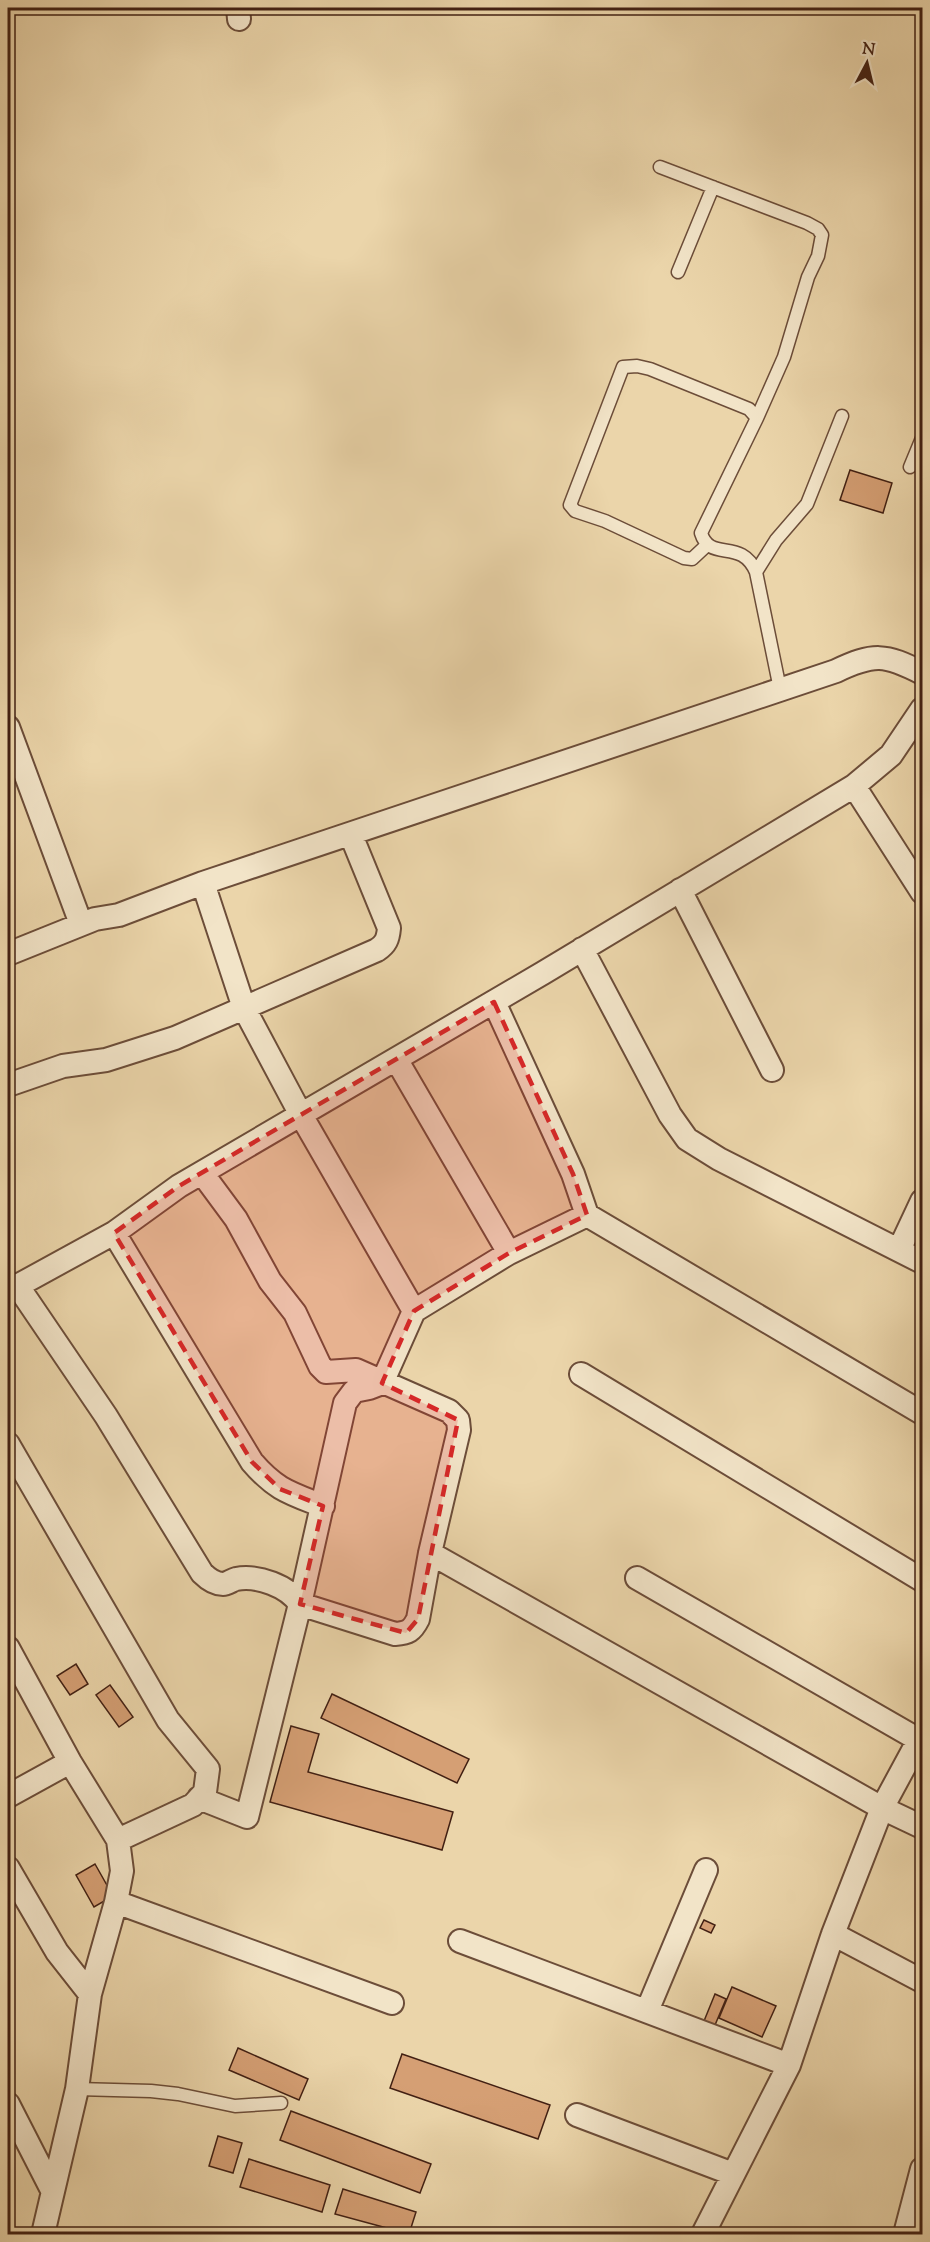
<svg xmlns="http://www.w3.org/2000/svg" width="930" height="2242" font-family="'Sorts Mill Goudy',serif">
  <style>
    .building { fill: #d59f74; stroke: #422013; stroke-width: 1.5 }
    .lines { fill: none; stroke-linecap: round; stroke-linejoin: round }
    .lane-casing { stroke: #6c4d39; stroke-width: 15 }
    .street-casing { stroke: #6c4d39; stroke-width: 26 }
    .lane { stroke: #f2e4c8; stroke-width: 12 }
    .street { stroke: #f2e4c8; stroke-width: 22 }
    .marked { fill: #d62828; fill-opacity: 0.2; stroke: #d62828; stroke-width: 4.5; stroke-dasharray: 12 8; stroke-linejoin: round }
  </style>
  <rect width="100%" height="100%" fill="#ebd5aa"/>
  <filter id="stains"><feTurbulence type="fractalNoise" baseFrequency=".00333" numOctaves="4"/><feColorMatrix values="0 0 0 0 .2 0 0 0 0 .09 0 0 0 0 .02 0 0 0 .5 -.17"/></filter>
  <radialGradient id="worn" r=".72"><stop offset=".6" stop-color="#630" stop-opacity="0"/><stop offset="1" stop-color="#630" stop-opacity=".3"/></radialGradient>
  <path class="building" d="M 850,470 L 892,483 L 883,513 L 840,500 Z
    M 76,1664 L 88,1684 L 70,1695 L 57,1676 Z
    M 110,1685 L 133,1717 L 119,1727 L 96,1695 Z
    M 332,1694 L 469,1759 L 457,1783 L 321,1718 Z
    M 291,1726 L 319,1734 L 308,1772 L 453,1812 L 442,1850 L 270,1802 Z
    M 95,1864 L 113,1896 L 94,1907 L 76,1875 Z
    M 704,1920 L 715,1925 L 711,1933 L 700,1928 Z
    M 732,1987 L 776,2006 L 762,2037 L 719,2018 Z
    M 715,1994 L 726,1999 L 715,2025 L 704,2021 Z
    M 238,2048 L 308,2079 L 299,2100 L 229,2070 Z
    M 402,2054 L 550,2105 L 538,2139 L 390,2088 Z
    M 291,2111 L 431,2164 L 420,2193 L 280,2140 Z
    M 218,2136 L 242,2143 L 233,2173 L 209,2166 Z
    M 249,2159 L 330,2185 L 322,2212 L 240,2187 Z
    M 343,2189 L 416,2212 L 409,2234 L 335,2214 Z"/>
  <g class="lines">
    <defs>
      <path id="lane" d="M 660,167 L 807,223 L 818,229 L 822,235 L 818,256 L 808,277 L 784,357 L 757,418
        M 678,272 L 713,187
        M 910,467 L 922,438
        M 707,545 L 692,559 L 684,558 L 605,521 L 575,511 L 570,505 L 623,367 L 637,366 L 650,369 L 749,409 L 757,418 L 701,533 C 710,563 741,537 756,572 L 780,689
        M 756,572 L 776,540 L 807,504 L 842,416
        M 77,2089 L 151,2091 L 178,2094 L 235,2106 L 281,2103"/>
      <path id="street" d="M 238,8 L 239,19
        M 8,727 L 81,924
        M 854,786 L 922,892
        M 203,883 L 244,1008 L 301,1115 L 414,1311 L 509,1253 L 587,1215 L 922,1413
        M 680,890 L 772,1070
        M 582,949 L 670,1115 L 687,1139 L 719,1159 L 922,1262
        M 8,954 L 95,919 L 119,915 L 203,883 L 836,671 C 874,653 885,654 922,673
        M 494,1002 L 573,1174 L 587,1215
        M 396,1059 L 509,1253
        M 8,1085 L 63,1066 L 106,1060 L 175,1038 L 377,950 C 386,944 388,939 389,928 L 351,835
        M 114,1233 L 252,1462 C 276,1490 290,1493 323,1506
        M 899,1250 L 922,1201
        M 17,1285 L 106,1416 L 202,1573 C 207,1578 214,1584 223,1584 C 227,1584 232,1580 236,1579 C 258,1575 288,1586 300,1604 L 395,1634 C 408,1633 412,1631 418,1619 L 430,1553 L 459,1430 L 458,1420 L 449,1411 L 356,1370 L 326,1372 L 320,1366 L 295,1313 L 270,1281 L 236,1219 L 202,1173
        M 8,1291 L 114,1233 L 179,1186 L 543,973 L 854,786 L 891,755 L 922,709
        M 581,1374 L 922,1580
        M 8,1444 L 168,1720 L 208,1769 L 205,1792 L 193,1805 L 118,1840
        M 430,1553 L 882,1808 L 922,1827
        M 637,1578 L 919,1740
        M 8,1648 L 70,1762 L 118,1840 L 122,1871 L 116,1902 L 90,1994 L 77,2089 L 43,2234
        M 8,1796 L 70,1762
        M 199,1798 L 247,1817 L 300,1604 L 345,1403 L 354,1391 L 369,1388 L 382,1383 L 414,1311
        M 8,1868 L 57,1952 L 90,1994
        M 116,1902 L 392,2003
        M 833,1934 L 922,1981
        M 460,1941 L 789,2065
        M 647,2011 L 706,1870
        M 8,2104 L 52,2190
        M 577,2115 L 733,2174
        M 703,2234 L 789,2065 L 833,1934 L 882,1808 L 922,1734
        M 905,2234 L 922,2169"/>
    </defs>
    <use href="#lane" class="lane-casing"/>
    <use href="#street" class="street-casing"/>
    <use href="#lane" class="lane"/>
    <use href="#street" class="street"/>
  </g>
  <path class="marked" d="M 494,1002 L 573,1174 L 587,1215 L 509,1253 L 414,1311 L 382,1383 L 458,1420 L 418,1619 L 406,1633 L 300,1604 L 323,1506 L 280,1489 L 252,1462 L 114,1233 L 179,1186 Z"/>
  <rect width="930" height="2242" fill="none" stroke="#ebd5aa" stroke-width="30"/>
  <rect x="9" y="9" width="912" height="2224" fill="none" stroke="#422013" stroke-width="3"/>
  <rect x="15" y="15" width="900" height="2212" fill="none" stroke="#422013" stroke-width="1.5"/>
  <g transform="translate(867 63) rotate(7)" stroke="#f2e4c8" stroke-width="4.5" paint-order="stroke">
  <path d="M0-4.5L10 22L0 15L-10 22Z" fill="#422013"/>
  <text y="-9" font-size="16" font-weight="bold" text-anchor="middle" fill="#422013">N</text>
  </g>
  <rect width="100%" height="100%" filter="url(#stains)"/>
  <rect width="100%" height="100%" fill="url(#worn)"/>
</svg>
